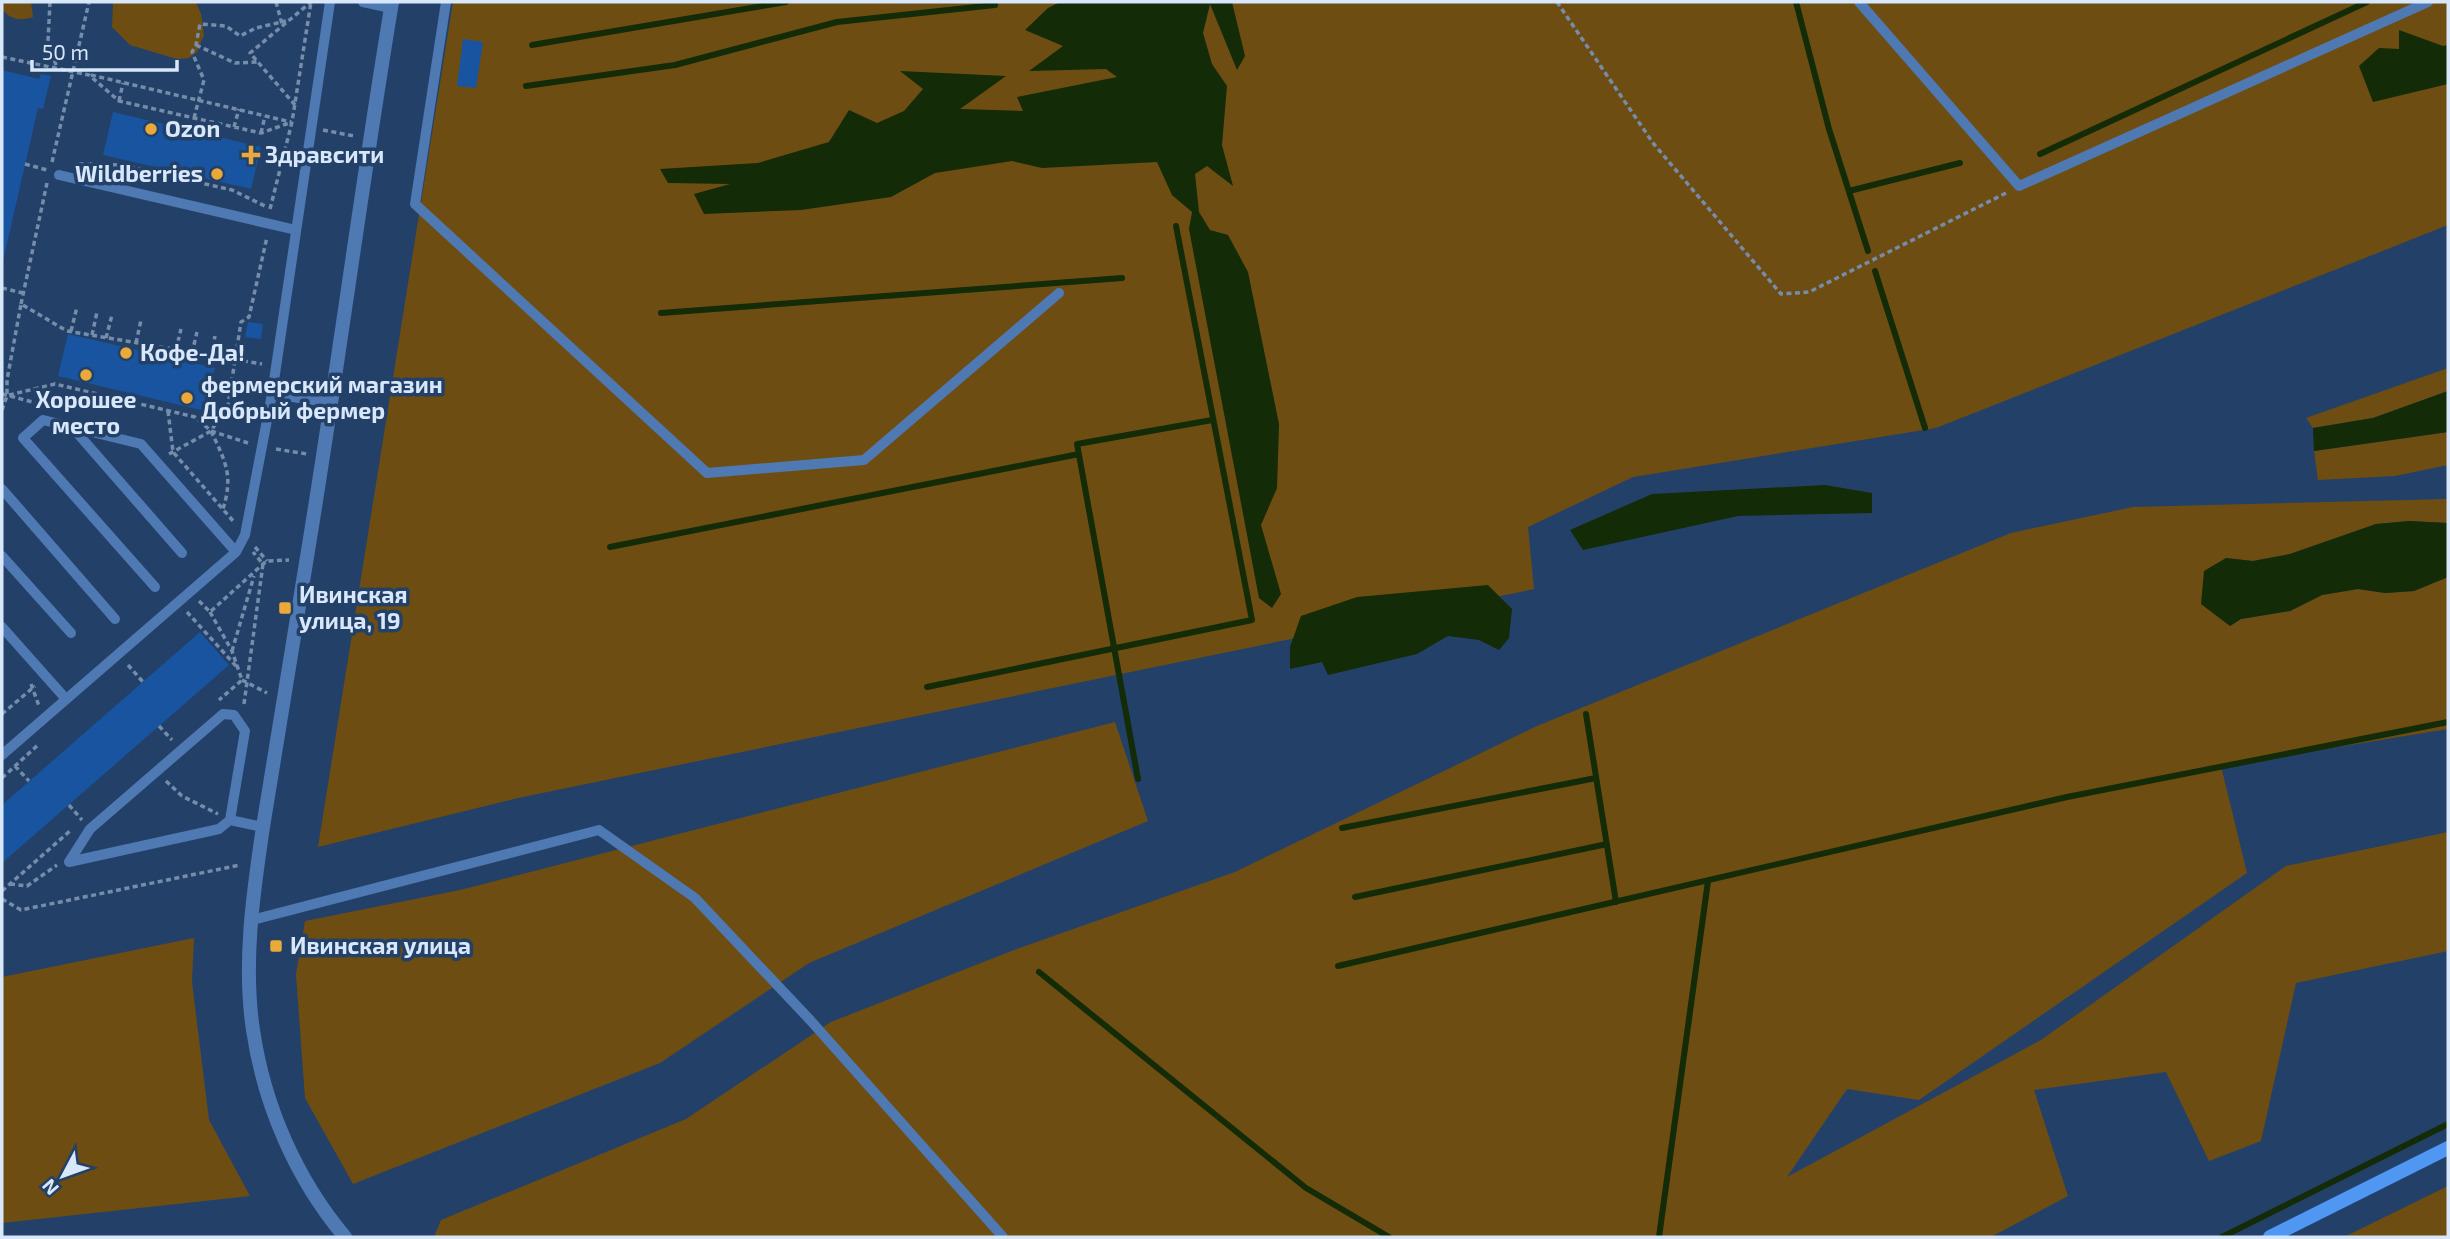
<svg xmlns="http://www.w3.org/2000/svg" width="2450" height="1239" font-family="'Exo 2',sans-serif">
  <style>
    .green { fill: #6e4d12 }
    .water { fill: #132b06 }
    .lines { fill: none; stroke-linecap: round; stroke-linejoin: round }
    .stream { stroke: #132b06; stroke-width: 6 }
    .building { fill: #18549f }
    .path { stroke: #758caa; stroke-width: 3.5; stroke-dasharray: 5 3.5; stroke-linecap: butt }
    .service { stroke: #4e79b3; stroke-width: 10 }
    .tertiary { stroke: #4e79b3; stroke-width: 14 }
    .secondary { stroke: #5096f3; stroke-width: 14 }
    .poi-dot { fill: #eba939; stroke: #234168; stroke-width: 2.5 }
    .labels { text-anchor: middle; stroke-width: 7; stroke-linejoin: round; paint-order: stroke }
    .poi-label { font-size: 23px; font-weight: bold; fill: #d8e7fa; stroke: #234168; text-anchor: start }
  </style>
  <rect width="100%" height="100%" fill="#234168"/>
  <path class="green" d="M 2,2 L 31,2 L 33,17 C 20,21 11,20 2,9 Z
    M 113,2 L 196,2 L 201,14 L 204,35 L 197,52 L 189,58 L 177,59 L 130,45 L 112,27 Z
    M 453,2 L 2448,2 L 2448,225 L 1936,428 L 1633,477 L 1528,527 L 1534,589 L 518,798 L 318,847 Z
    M 2448,368 L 2448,391 L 2373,418 L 2313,428 L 2306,418 Z
    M 2448,432 L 2448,465 L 2395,476 L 2318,480 L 2314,451 Z
    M 2448,499 L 2448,523 L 2409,521 L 2376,524 L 2290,554 L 2253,561 L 2225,558 L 2230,626 L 2241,619 L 2290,611 L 2322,595 L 2358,589 L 2385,593 L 2414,591 L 2448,577 L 2448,729 L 2221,766 L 2247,873 L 1919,1100 L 1847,1089 L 1787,1177 L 2041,1040 L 2286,866 L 2448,832 L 2448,951 L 2296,983 L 2261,1141 L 2209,1161 L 2166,1072 L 2034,1090 L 2068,1196 L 1991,1237 L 434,1237 L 441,1220 L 686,1119 L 831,1022 L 1014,950 L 1235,872 L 1537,726 L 2011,533 L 2133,507 Z
    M 1115,722 L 1148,821 L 809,963 L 660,1063 L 353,1184 L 305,1098 L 296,974 L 305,921 L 460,890 Z
    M 194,938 L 192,982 L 209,1120 L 250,1196 L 2,1223 L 2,977 Z
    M 2448,1186 L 2448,1237 L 2344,1237 Z"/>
  <path class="water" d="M 1060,2 L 1232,2 L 1245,56 L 1237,70 L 1210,4 L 1203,33 L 1212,64 L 1227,86 L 1222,145 L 1233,186 L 1207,166 L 1195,174 L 1199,212 L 1210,230 L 1228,235 L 1248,272 L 1279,424 L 1277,488 L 1261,525 L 1281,594 L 1272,608 L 1259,598 L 1189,229 L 1192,212 L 1172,195 L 1157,162 L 1042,168 L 1012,161 L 935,173 L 891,197 L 801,210 L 704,214 L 694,194 L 730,184 L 668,183 L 660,169 L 758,163 L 829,142 L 849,110 L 877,123 L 904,111 L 923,89 L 900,71 L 1006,76 L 960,109 L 1023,111 L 1017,97 L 1117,77 L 1106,69 L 1029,71 L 1063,46 L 1025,30 L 1048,8 Z
    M 2399,30 L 2443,46 L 2448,45 L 2448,84 L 2373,102 L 2359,66 L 2379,48 L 2399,49 Z
    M 2448,391 L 2448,432 L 2314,451 L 2313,428 L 2373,418 Z
    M 1825,485 L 1872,493 L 1872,513 L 1738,516 L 1583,550 L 1570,530 L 1652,494 Z
    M 2409,521 L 2448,523 L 2448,577 L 2414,591 L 2385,593 L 2358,589 L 2322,595 L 2290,611 L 2241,619 L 2230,626 L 2201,604 L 2204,571 L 2226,558 L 2253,561 L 2290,554 L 2376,524 Z
    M 1488,585 L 1512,609 L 1509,638 L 1499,650 L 1479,640 L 1448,636 L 1417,654 L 1328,675 L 1322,662 L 1290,669 L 1290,647 L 1301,616 L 1357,597 Z"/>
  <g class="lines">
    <path class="stream" d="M 1796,2 L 1829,129 L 1868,251
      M 532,45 L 786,2
      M 526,86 L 675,65 L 837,22 L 995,5
      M 2040,154 L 2367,2
      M 1849,191 L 1960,163
      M 1875,271 L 1925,428
      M 661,313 L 1122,278
      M 610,547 L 1079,454
      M 927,687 L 1252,620 L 1176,226
      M 1586,714 L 1616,902
      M 1138,779 L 1077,444 L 1212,420
      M 1342,828 L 1596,778
      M 1355,897 L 1607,844
      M 1338,966 L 2067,797 L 2448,722
      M 1039,972 L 1306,1188 L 1389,1237
      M 1659,1237 L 1708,881
      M 2222,1237 L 2448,1124"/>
  </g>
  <path class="building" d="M 463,39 L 483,42 L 476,88 L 457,86 Z
    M 2,70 L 39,79 L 41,74 L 51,76 L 43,109 L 38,108 L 3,261 Z
    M 113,112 L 261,147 L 251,189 L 103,155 Z
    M 248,322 L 263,324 L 261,339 L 245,337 Z
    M 68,334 L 215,368 L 205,411 L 58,376 Z
    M 200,632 L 229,665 L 2,863 L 2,805 Z"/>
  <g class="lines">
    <path class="path" d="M 50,2 L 48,41 L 57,68
      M 276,2 L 282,24
      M 1557,2 L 1653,143 L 1781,294 L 1809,292 L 2008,192
      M 196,45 L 235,63 L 257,62
      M 2,57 L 89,75 L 119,101 L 194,118 L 261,133 L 292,122
      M 91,75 L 291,122
      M 119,101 L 123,83
      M 295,105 L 250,53 L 311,2
      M 194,118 L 204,80 L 192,52 L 196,45 L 200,24 L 226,26 L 240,36 L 256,28 L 286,21
      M 234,127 L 239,109
      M 323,130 L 354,136
      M 261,133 L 265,116
      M 52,162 L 89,2
      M 25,164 L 47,170
      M 79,164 L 121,165 L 232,190 L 267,207
      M 270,209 L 292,122 L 311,2
      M 2,288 L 23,293
      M 21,304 L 47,183
      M 71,331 L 77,307
      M 92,335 L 97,312
      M 106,338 L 112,315
      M 136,343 L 141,320
      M 176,350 L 181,329
      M 192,353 L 197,332
      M 211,356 L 215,336
      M 2,394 L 44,405
      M 9,395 L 55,384 L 195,417 L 211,431 L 248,443
      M 2,410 L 7,396 L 7,380 L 21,304 L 67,331 L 262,364
      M 168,411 L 173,452 L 234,522
      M 211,431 C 226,463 234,476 222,512
      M 276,449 L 307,454
      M 169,454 L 211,431 L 228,405 L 241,322 L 249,317 L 267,237
      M 255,547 L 267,561
      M 199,601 L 210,612 L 263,564 L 267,561 L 289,560
      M 187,612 L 236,666
      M 210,612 L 232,651 L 242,680 L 219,700
      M 232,651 L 254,576
      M 128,665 L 143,682
      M 242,680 L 267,693
      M 31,684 L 39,706
      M 244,704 L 263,564 L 253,552
      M 2,714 L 35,686
      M 159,726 L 172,740
      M 15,766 L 29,781
      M 2,778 L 39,744
      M 166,781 L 182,796 L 218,814
      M 69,805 L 82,820
      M 10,884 L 27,886 L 57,865
      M 2,891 L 71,830
      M 2,899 L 21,910 L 240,865"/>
    <path class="service" d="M 363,2 L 391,8
      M 446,2 L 415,204 L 707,473 L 864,460 L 1059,293
      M 1859,2 L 2019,186 L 2428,2
      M 59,175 L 296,230
      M 272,394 L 333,403
      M 72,427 L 182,553
      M 2,489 L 115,619
      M 2,556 L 71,633
      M 155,587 L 23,438 L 43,420 L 141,444 L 236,552
      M 2,627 L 66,699
      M 2,755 L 236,552 L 245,535 L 272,394 L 330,2
      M 69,862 L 90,829 L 223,714 L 234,715 L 245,731 L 230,820
      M 69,862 L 219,829 L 230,820 L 263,827
      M 252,920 L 599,830 L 695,898 L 811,1021 L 1003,1237"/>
    <path class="tertiary" d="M 345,1237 C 296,1179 264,1105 253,1030 C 243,963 253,894 263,827 C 277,739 291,651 306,563 C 337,376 361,188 392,2"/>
    <path class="secondary" d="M 2270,1237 L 2448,1148"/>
  </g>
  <g class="poi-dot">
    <circle cx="151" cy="129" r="7"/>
    <path d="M247.5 144.5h7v7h7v7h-7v7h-7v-7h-7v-7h7z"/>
    <circle cx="217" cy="174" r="7"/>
    <circle cx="126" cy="353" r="7"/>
    <circle cx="86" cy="375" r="7"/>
    <circle cx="187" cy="398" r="7"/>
    <rect x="278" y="601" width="14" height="14" rx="3.5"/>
    <rect x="269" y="939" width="14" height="14" rx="3.5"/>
  </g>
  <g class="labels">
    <g class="poi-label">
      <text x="165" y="137">Ozon</text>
      <text x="265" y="163">Здравсити</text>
      <text x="203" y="182" text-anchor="end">Wildberries</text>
      <text x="140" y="361">Кофе-Да!</text>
      <text x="201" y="393">фермерский магазин<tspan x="201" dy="26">Добрый фермер</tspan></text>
      <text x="86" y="408" text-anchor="middle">Хорошее<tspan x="86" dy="26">место</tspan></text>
      <text x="299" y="603">Ивинская<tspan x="299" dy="26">улица, 19</tspan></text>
      <text x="290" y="954">Ивинская улица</text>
    </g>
  </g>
  <rect width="2450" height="1239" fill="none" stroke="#d8e7fa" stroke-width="7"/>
  <g transform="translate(63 1176) rotate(229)" stroke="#234168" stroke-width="5" paint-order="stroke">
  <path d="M0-5L12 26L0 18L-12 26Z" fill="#d8e7fa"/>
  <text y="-10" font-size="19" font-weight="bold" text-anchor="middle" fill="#d8e7fa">N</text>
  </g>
  <path d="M32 60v10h145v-10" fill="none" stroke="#d8e7fa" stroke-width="3.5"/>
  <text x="42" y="60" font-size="21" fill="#d8e7fa" stroke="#234168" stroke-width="5" paint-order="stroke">50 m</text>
</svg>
